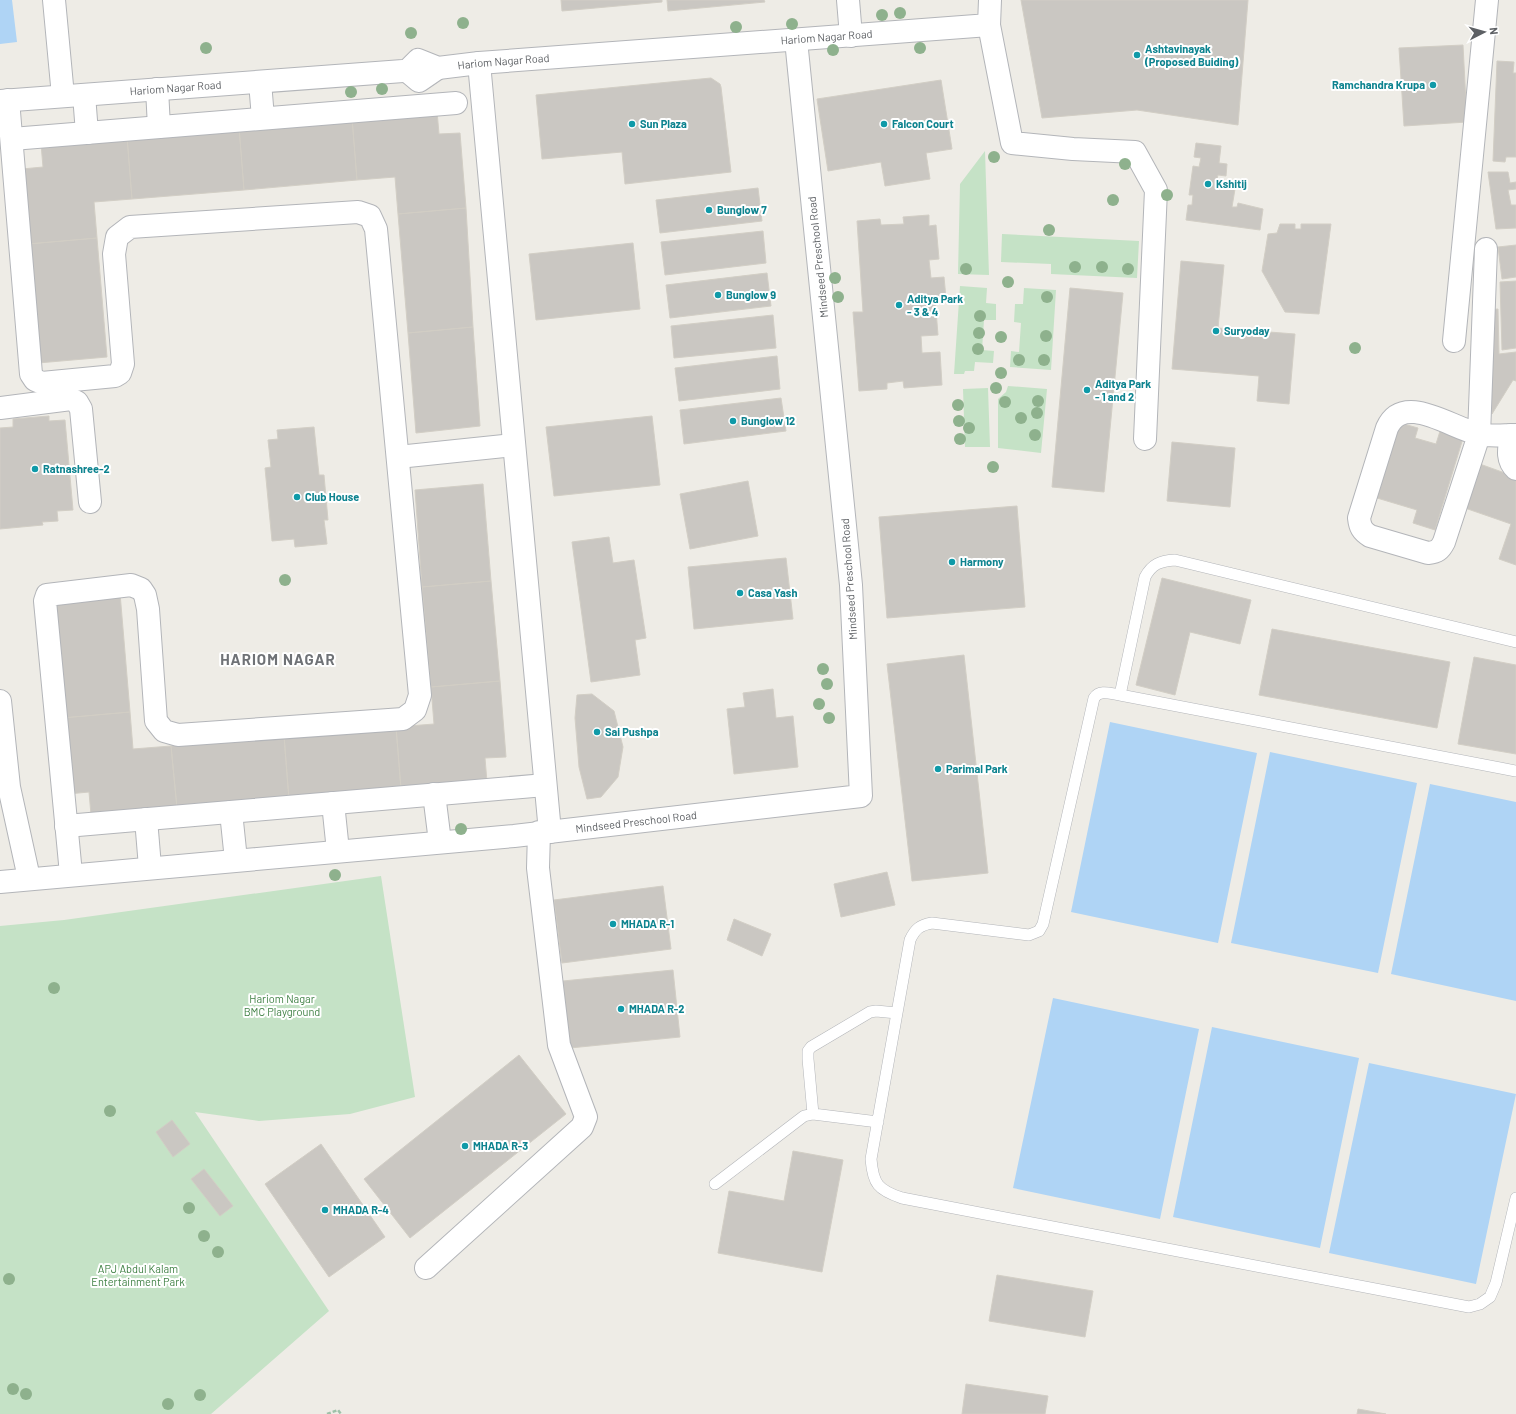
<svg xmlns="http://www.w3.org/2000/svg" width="1516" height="1414" font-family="Barlow,sans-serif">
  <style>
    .green { fill: #c5e2c6 }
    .water { fill: #afd4f5 }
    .building { fill: #cac7c2; stroke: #d2cec5 }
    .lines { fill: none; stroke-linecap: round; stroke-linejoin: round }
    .service-casing { stroke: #b3b5b9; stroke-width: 12 }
    .minor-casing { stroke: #b3b5b9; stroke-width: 24 }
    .path { stroke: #9ec1a9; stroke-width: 2.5; stroke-dasharray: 4 2; stroke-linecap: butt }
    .service { stroke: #fff; stroke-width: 11 }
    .minor { stroke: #fff; stroke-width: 22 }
    .tree { fill: #8eb18d }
    .culture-dot { fill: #0f9aa8; stroke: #fff; stroke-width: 1.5 }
    .labels { text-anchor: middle; stroke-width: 4; stroke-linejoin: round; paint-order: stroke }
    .street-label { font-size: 11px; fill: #5d6064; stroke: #fff }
    .culture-label { font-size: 11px; font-weight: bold; fill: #0d838f; stroke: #fff; text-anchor: start }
    .park-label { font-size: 11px; fill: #408145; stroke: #fff }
    .district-label { font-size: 15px; font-weight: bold; letter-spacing: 1px; fill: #6f7276; stroke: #fff }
  </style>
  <rect width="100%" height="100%" fill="#eeece6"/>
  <path class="green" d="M 985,151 L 989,275 L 958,274 L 960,184 Z
    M 1002,234 L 1139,241 L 1137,278 L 1051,274 L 1051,264 L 1001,262 Z
    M 960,286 L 987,288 L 986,303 L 996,304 L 996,320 L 984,320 L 982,350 L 994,351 L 993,363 L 975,362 L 974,371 L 965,371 L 964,374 L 954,374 Z
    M 1024,288 L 1056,290 L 1051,370 L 1010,367 L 1011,351 L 1019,352 L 1021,323 L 1014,322 L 1015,304 L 1023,304 Z
    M 1008,386 L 1047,389 L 1041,453 L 998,448 L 998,399 L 1006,392 Z
    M 988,388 L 990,447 L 965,447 L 963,389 Z
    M 381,876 L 415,1097 L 350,1114 L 259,1121 L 195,1112 L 329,1311 L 211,1414 L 0,1414 L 0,926 L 64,920 Z"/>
  <path class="water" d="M 0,0 L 12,0 L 17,42 L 0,44 Z
    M 1110,722 L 1257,753 L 1218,943 L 1071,912 Z
    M 1270,752 L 1417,783 L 1378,973 L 1231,943 Z
    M 1430,784 L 1516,802 L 1516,1001 L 1391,974 Z
    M 1053,998 L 1199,1029 L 1160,1219 L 1013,1188 Z
    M 1212,1027 L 1359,1058 L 1320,1248 L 1173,1217 Z
    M 1369,1063 L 1516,1094 L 1476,1284 L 1329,1253 Z"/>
  <path class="building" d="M 561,0 L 662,0 L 662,2 L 562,11 Z
    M 667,0 L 764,0 L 765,2 L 668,11 Z
    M 1021,0 L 1248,0 L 1238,125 L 1137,110 L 1042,118 Z
    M 1463,45 L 1467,122 L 1404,126 L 1399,48 Z
    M 1497,61 L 1514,62 L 1513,73 L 1516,73 L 1516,157 L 1506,157 L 1505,162 L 1493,161 Z
    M 711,78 L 720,84 L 721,87 L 731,172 L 625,184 L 622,152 L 542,159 L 536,95 Z
    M 941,80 L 952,149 L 926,153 L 930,179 L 885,186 L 881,162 L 828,171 L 817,99 Z
    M 437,111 L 439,134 L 460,133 L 466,208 L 398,214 L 395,177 L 357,180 L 352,118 Z
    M 352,118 L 357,180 L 244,190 L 239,127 Z
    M 239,127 L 244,190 L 132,199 L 127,137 Z
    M 127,137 L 132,199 L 94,202 L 97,238 L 28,244 L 22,169 L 43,167 L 41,144 Z
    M 1196,143 L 1221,146 L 1219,163 L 1227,164 L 1226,176 L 1218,175 L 1217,179 L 1225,180 L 1224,188 L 1235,189 L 1232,207 L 1237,207 L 1238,203 L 1263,209 L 1260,230 L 1186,220 L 1188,205 L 1192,205 L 1193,195 L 1189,195 L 1193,166 L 1199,167 L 1201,158 L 1194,157 Z
    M 1488,172 L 1508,172 L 1510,183 L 1516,182 L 1516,189 L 1508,190 L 1511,205 L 1516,205 L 1516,228 L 1496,229 Z
    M 758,188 L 762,221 L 660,233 L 656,200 Z
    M 466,208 L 473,327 L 408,333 L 398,214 Z
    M 929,215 L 929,226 L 936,225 L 939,259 L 929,260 L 931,278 L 944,277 L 946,298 L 935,298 L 938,335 L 921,336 L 922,353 L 940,352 L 942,385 L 904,388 L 903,381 L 887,383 L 887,389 L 859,391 L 853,312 L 863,312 L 857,221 L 880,219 L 881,225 L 904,224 L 903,217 Z
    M 1280,224 L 1295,224 L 1295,229 L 1301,229 L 1301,224 L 1331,224 L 1319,314 L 1285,312 L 1262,271 L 1268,234 L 1277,233 Z
    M 763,231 L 766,263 L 665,275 L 661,242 Z
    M 97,238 L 107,357 L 38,363 L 28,244 Z
    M 633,243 L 640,309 L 536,320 L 529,254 Z
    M 1516,245 L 1516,277 L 1502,279 L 1498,247 Z
    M 1181,261 L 1224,265 L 1218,328 L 1295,334 L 1289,404 L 1257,401 L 1259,376 L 1172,369 Z
    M 767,273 L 771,306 L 670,318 L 666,285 Z
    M 1516,281 L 1516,348 L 1502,350 L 1500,282 Z
    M 1070,288 L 1123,293 L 1104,492 L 1052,487 Z
    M 1498,309 L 1499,354 L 1516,352 L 1516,381 L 1513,380 L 1492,414 L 1486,310 Z
    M 773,315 L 776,348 L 674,358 L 671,326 Z
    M 473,327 L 480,426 L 416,433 L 408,333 Z
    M 777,356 L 780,389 L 679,401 L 675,368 Z
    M 781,398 L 786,431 L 684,444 L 680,410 Z
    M 49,416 L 49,421 L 65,420 L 73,510 L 57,511 L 58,521 L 42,522 L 43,525 L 0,529 L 0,428 L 13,427 L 13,419 Z
    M 652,416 L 660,485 L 554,496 L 546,427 Z
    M 1400,423 L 1418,428 L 1415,438 L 1436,444 L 1441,428 L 1464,435 L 1435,530 L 1413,523 L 1417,510 L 1377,498 Z
    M 314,427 L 319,475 L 324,475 L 328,520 L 324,520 L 327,544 L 295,547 L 294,539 L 272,541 L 265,468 L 271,467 L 268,440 L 278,439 L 277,430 Z
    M 1172,442 L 1235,448 L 1230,507 L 1167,501 Z
    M 1477,463 L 1516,477 L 1516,565 L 1499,559 L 1511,524 L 1462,507 Z
    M 748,481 L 758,536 L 690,549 L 680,494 Z
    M 483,484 L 491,581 L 422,587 L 415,490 Z
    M 1017,506 L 1025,607 L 887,618 L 879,517 Z
    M 609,537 L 613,563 L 634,560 L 646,638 L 635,640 L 640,675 L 591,682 L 572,542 Z
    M 786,558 L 793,619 L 694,629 L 688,567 Z
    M 1162,578 L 1251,600 L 1240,644 L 1190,632 L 1175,695 L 1136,685 Z
    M 491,581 L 500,681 L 431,687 L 422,587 Z
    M 120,593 L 130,712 L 62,718 L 52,599 Z
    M 1272,629 L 1450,662 L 1437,728 L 1259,695 Z
    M 964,655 L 988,873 L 912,881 L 887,664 Z
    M 1474,657 L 1516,665 L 1516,754 L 1458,744 Z
    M 500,681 L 506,757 L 485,758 L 487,782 L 401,789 L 396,727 L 434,724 L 431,687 Z
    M 773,689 L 776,718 L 793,716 L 798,767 L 734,774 L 727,709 L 745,707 L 743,693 Z
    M 592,694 L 614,711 L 623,747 L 618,777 L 601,797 L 587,799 L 579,767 L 575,718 L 577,695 Z
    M 130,712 L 133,749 L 171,746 L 177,808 L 91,815 L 89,792 L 68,794 L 62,718 Z
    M 396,727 L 401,789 L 289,799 L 284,736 Z
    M 284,736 L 289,799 L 177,808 L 171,746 Z
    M 887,872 L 895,905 L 841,917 L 834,884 Z
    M 663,886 L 671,949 L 562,963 L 554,900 Z
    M 734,919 L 771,934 L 762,956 L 727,940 Z
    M 673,970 L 680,1037 L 570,1048 L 563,981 Z
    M 519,1055 L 566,1114 L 410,1238 L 364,1179 Z
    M 172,1120 L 190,1144 L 173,1157 L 156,1132 Z
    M 321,1144 L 385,1237 L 329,1277 L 265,1184 Z
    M 793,1151 L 843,1160 L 822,1272 L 718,1253 L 729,1191 L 784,1201 Z
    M 204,1169 L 233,1206 L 220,1216 L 191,1179 Z
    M 997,1275 L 1093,1291 L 1085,1337 L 989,1321 Z
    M 966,1384 L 1048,1396 L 1045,1414 L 962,1414 Z
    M 1358,1409 L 1386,1414 L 1357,1414 Z"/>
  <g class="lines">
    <defs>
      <path id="service" d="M 1516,642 L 1175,560 C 1160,561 1152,564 1145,577 L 1120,695 L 1516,771
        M 1120,695 C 1111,694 1100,689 1094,698 L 1043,924 L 1039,931 L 1029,935 L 932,923 C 920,925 915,929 910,940 L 871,1159 C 873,1184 878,1190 902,1198 L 1469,1307 L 1480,1304 L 1490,1297 L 1496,1283 L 1516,1198
        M 813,1114 L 808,1059 L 808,1051 L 811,1047 L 870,1012 L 876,1011 L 897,1013
        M 715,1184 L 804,1116 L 813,1114 L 878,1122"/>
      <g id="minor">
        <path d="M 54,0 L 63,96"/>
        <path d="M 848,0 L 851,36"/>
        <path d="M 989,25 L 1012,143 L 1073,149 L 1135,152 L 1156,190 L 1145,439"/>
        <path d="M 479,63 L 550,832"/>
        <path d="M 407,71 L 419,81 L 438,68"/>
        <path d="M 260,82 L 263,118"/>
        <path d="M 157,89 L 159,127"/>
        <path d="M 84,95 L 87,133"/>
        <path d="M 8,100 L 31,374 L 35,380 L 42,383 L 115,376 L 120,373 L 123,364 L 114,254 L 117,237 L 130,227 L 358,212 L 370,216 L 376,229 L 420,695 L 415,710 L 403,719 L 178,735 L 164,731 L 156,721 L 148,609 L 145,595 L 141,589 L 131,585 L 47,595 L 45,601 L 71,874"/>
        <path id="s1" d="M 0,101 L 403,71 L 407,71 L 418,60 L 438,68 L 479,63 L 989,25 L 990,0"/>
        <path d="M 12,139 L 456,103"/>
        <path d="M 1486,249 L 1479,435 L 1444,542 C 1440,550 1437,552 1428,553 L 1370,536 C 1362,531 1360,527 1359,518 L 1387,428 C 1404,391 1452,429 1479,434 C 1490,437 1504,435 1516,435"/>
        <path d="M 1454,341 L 1487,0"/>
        <path d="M 0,408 L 71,399 L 77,402 L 81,409 L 90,502"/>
        <path d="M 1511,435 C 1509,448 1506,460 1516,469"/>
        <path d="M 398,457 L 514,445"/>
        <path d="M 0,701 L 9,787 L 29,878"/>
        <path d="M 434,794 L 440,842"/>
        <path d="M 333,803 L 338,851"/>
        <path d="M 231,812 L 236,860"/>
        <path d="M 146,819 L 150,867"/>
        <path d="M 66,826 L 545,785"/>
        <path id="s2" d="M 0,882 L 514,836 L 861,796 L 851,585 L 796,40"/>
        <path d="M 426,1268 L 582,1127 L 586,1117 L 559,1045 L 538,868 L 539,832"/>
      </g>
    </defs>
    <use href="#service" class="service-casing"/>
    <use href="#minor" class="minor-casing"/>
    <path class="path" d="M 327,1414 L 338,1410 L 341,1414"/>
    <use href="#service" class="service"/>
    <use href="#minor" class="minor"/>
  </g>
  <g class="tree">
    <circle cx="900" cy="13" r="6"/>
    <circle cx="882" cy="15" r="6"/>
    <circle cx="463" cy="23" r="6"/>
    <circle cx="792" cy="24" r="6"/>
    <circle cx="736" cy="27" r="6"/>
    <circle cx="411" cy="33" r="6"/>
    <circle cx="206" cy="48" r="6"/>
    <circle cx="920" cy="48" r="6"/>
    <circle cx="833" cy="50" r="6"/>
    <circle cx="382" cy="89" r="6"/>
    <circle cx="351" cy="92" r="6"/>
    <circle cx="994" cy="157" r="6"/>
    <circle cx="1125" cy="164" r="6"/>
    <circle cx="1167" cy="195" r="6"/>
    <circle cx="1113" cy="200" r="6"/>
    <circle cx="1049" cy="230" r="6"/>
    <circle cx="1075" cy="267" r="6"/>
    <circle cx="1102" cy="267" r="6"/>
    <circle cx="966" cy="269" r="6"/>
    <circle cx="1128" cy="269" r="6"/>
    <circle cx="835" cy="278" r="6"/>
    <circle cx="1008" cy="282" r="6"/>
    <circle cx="838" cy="297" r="6"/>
    <circle cx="1047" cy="297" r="6"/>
    <circle cx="980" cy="316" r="6"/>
    <circle cx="979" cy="333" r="6"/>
    <circle cx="1046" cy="336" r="6"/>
    <circle cx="1001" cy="337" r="6"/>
    <circle cx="1355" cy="348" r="6"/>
    <circle cx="978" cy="349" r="6"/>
    <circle cx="1019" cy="360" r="6"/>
    <circle cx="1044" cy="360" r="6"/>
    <circle cx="1001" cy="373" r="6"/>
    <circle cx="996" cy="388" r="6"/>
    <circle cx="1038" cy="401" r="6"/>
    <circle cx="1005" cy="402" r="6"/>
    <circle cx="958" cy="405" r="6"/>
    <circle cx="1037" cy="413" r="6"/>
    <circle cx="1021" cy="418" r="6"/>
    <circle cx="959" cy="421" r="6"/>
    <circle cx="969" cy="428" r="6"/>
    <circle cx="1035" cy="435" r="6"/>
    <circle cx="960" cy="439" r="6"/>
    <circle cx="993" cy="467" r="6"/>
    <circle cx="285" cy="580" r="6"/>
    <circle cx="823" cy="669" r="6"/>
    <circle cx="827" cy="684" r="6"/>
    <circle cx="819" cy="704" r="6"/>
    <circle cx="829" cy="718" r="6"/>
    <circle cx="461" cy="829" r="6"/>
    <circle cx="335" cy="875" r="6"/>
    <circle cx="54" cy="988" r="6"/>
    <circle cx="110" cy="1111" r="6"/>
    <circle cx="189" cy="1208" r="6"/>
    <circle cx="204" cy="1236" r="6"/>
    <circle cx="218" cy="1252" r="6"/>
    <circle cx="9" cy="1279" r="6"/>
    <circle cx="13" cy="1389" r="6"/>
    <circle cx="26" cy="1394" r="6"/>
    <circle cx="200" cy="1395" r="6"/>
    <circle cx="168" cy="1404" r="6"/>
  </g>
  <g class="culture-dot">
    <circle cx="1137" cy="55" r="4"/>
    <circle cx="1433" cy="85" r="4"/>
    <circle cx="632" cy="124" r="4"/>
    <circle cx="884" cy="124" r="4"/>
    <circle cx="1208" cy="184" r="4"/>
    <circle cx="709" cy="210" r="4"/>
    <circle cx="718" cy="295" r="4"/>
    <circle cx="899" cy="305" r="4"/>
    <circle cx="1216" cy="331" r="4"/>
    <circle cx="1087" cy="390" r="4"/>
    <circle cx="733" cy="421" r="4"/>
    <circle cx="35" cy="469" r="4"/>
    <circle cx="297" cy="497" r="4"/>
    <circle cx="952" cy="562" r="4"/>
    <circle cx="740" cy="593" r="4"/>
    <circle cx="597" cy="732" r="4"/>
    <circle cx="938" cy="769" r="4"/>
    <circle cx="613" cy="924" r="4"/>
    <circle cx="621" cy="1009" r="4"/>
    <circle cx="465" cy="1146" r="4"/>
    <circle cx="325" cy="1210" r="4"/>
  </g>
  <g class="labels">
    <g class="street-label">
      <text dy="4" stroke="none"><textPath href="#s1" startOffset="835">Hariom Nagar Road</textPath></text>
      <text dy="4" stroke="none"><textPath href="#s1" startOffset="511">Hariom Nagar Road</textPath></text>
      <text dy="4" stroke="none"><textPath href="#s1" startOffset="176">Hariom Nagar Road</textPath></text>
      <text transform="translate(818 257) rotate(-96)" y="4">Mindseed Preschool Road</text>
      <text transform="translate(849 579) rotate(-94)" y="4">Mindseed Preschool Road</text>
      <text dy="4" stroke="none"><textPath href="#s2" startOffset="639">Mindseed Preschool Road</textPath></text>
    </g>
    <g class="culture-label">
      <text x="1145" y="53">Ashtavinayak<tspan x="1145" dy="13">(Proposed Buiding)</tspan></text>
      <text x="1425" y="89" text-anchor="end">Ramchandra Krupa</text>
      <text x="640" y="128">Sun Plaza</text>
      <text x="892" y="128">Falcon Court</text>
      <text x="1216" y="188">Kshitij</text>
      <text x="717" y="214">Bunglow 7</text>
      <text x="726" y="299">Bunglow 9</text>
      <text x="907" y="303">Aditya Park<tspan x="907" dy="13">- 3 &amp; 4</tspan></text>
      <text x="1224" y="335">Suryoday</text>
      <text x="1095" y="388">Aditya Park<tspan x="1095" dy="13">- 1 and 2</tspan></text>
      <text x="741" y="425">Bunglow 12</text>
      <text x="43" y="473">Ratnashree-2</text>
      <text x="305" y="501">Club House</text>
      <text x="960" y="566">Harmony</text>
      <text x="748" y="597">Casa Yash</text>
      <text x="605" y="736">Sai Pushpa</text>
      <text x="946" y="773">Parimal Park</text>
      <text x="621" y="928">MHADA R-1</text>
      <text x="629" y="1013">MHADA R-2</text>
      <text x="473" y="1150">MHADA R-3</text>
      <text x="333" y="1214">MHADA R-4</text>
    </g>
    <g class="park-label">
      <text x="282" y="1003">Hariom Nagar<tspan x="282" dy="13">BMC Playground</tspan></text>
      <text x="138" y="1273">APJ Abdul Kalam<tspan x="138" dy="13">Entertainment Park</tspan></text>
    </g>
    <g class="district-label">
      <text x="278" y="665">HARIOM NAGAR</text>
    </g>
  </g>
  <g transform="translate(1484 32) rotate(84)" stroke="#ffffff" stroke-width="3" paint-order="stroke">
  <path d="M0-3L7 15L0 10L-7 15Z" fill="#5d6064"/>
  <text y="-6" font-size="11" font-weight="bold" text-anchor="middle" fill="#5d6064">N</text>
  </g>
</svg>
